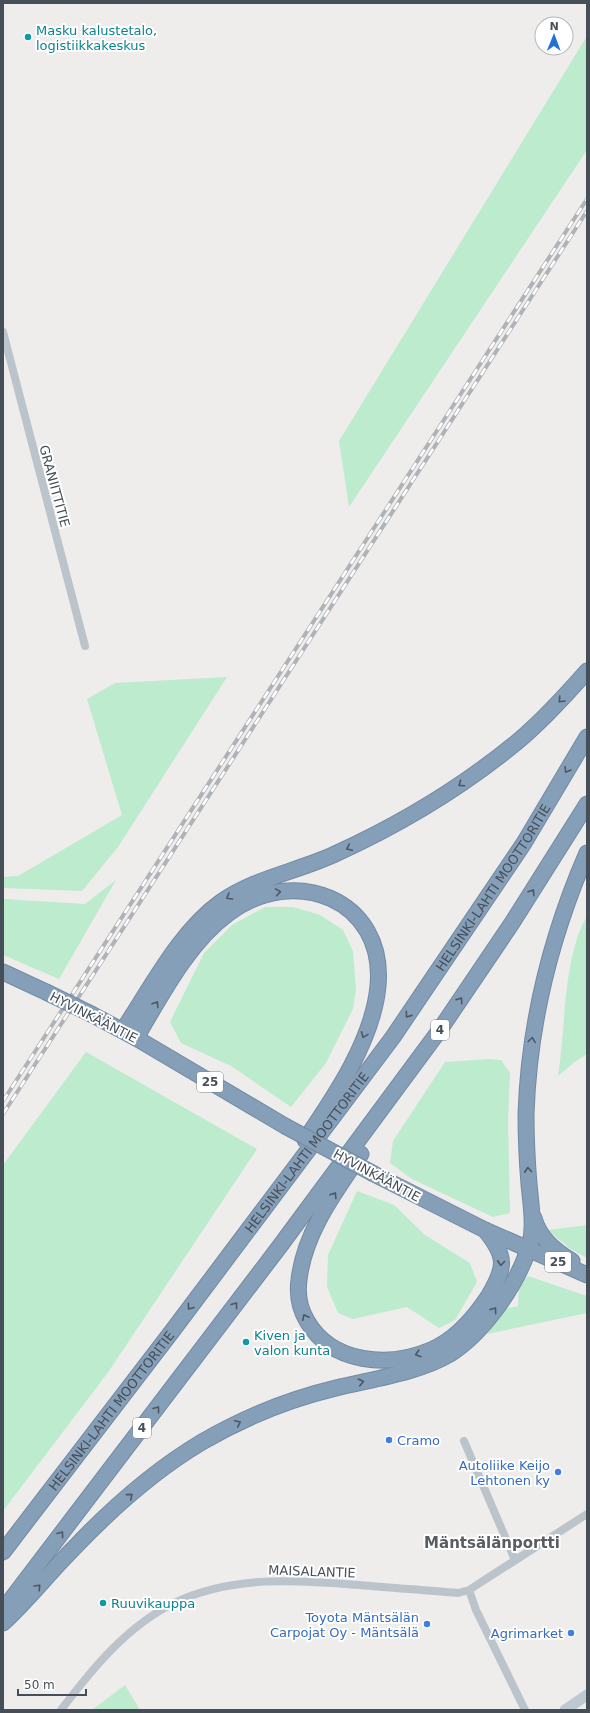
<svg xmlns="http://www.w3.org/2000/svg" width="590" height="1713" font-family="'DejaVu Sans',sans-serif">
  <style>
    .green { fill: #bcebce }
    .lines { fill: none; stroke-linecap: round; stroke-linejoin: round }
    .highway-casing { stroke: #718aa5; stroke-width: 17 }
    .street { stroke: #bbc4cb; stroke-width: 8 }
    .secondary { stroke: #bdc8d2; stroke-width: 11 }
    .highway { stroke: #869fb9; stroke-width: 15 }
    .rail-casing { stroke: #afb2b6; stroke-width: 4 }
    .rail { stroke: #fff; stroke-width: 2.5; stroke-dasharray: 8; stroke-linecap: butt }
    .highway-bridge-casing { stroke: #718aa5; stroke-width: 17; stroke-linecap: butt }
    .highway-bridge { stroke: #869fb9; stroke-width: 15 }
    .oneway { stroke: #4c5762 }
    .culture-dot { fill: #0f9aa8; stroke: #fff; stroke-width: 1.5 }
    .shop-dot { fill: #3f7fe0; stroke: #fff; stroke-width: 1.5 }
    .labels { text-anchor: middle; stroke-width: 4; stroke-linejoin: round; paint-order: stroke }
    .shield { fill: #fff; stroke: #7e848a; stroke-width: 1 }
    .shield-label { font-size: 12px; font-weight: bold; fill: #464f58 }
    .culture-label { font-size: 13px; fill: #0d838f; stroke: #fff; text-anchor: start }
    .street-label { font-size: 13px; fill: #464f58; stroke: #fff }
    .shop-label { font-size: 13px; fill: #366cbe; stroke: #fff; text-anchor: end }
    .quarter-label { font-size: 15px; font-weight: bold; fill: #595d61; stroke: #fff }
  </style>
  <rect width="100%" height="100%" fill="#efecec"/>
  <path class="green" d="M 587,36 L 587,150 L 349,507 L 339,441 Z
    M 227,677 L 118,847 L 82,891 L 3,888 L 3,877 L 18,876 L 122,815 L 87,699 L 115,683 Z
    M 116,880 L 59,979 L 3,955 L 3,899 L 85,904 Z
    M 265,907 L 293,907 L 320,915 L 343,930 L 353,951 L 356,989 L 353,1009 L 326,1063 L 291,1107 L 231,1066 L 181,1043 L 170,1022 L 204,953 L 232,925 Z
    M 587,916 L 587,1054 L 576,1061 L 558,1076 C 565,1032 563,985 576,942 C 578,933 583,924 587,916 Z
    M 86,1052 L 257,1149 L 109,1371 L 3,1511 L 3,1165 Z
    M 489,1059 L 501,1060 L 510,1073 L 508,1120 L 510,1213 L 493,1217 L 412,1179 L 390,1163 L 393,1141 L 445,1062 Z
    M 357,1191 L 394,1205 L 425,1235 L 470,1263 L 477,1282 L 455,1320 L 439,1328 L 407,1307 L 353,1319 L 338,1313 L 327,1287 L 328,1255 Z
    M 587,1225 L 587,1258 L 569,1248 L 548,1230 Z
    M 528,1276 L 587,1296 L 587,1313 L 487,1334 L 504,1309 L 518,1306 L 519,1284 Z
    M 125,1685 L 140,1710 L 92,1710 Z"/>
  <g class="lines">
    <defs>
      <g id="highway">
        <path d="M 3,972 L 46,992"/>
        <path d="M 93,1015 L 136,1038 L 285,1126"/>
        <path d="M 123,1030 C 151,988 180,931 221,902 C 255,878 299,871 335,854 C 401,824 461,788 517,742 C 542,721 565,696 587,671"/>
        <path d="M 136,1038 C 162,994 188,943 229,913 C 294,864 386,899 378,986 C 373,1040 335,1096 305,1140"/>
        <path d="M 361,1154 C 335,1192 304,1233 299,1280 C 297,1294 300,1309 307,1321 C 332,1364 389,1368 431,1350 C 455,1340 474,1318 488,1297 C 506,1267 507,1257 485,1230"/>
        <path d="M 374,1174 L 485,1230 L 587,1275"/>
        <path d="M 534,1218 C 539,1238 555,1251 572,1261"/>
        <path id="s1" d="M 3,1552 L 173,1330 L 393,1037 L 524,843 L 587,737"/>
        <path d="M 3,1610 L 280,1246 L 439,1031 L 512,923 L 587,804"/>
        <path d="M 3,1623 C 28,1600 49,1573 73,1549 C 111,1509 155,1470 202,1442 C 243,1418 290,1399 336,1388 C 372,1379 418,1373 450,1354 C 482,1334 514,1289 527,1253 C 536,1232 531,1206 529,1184 C 527,1160 526,1137 526,1114 C 529,1022 551,936 587,853"/>
      </g>
    </defs>
    <use href="#highway" class="highway-casing"/>
    <path class="street" d="M 3,332 L 85,646
      M 464,1441 L 515,1560
      M 469,1590 L 476,1610 L 525,1710
      M 61,1710 C 92,1669 127,1626 174,1603 C 232,1575 297,1580 359,1585 C 392,1588 425,1590 458,1593 L 469,1590 L 587,1514"/>
    <path class="secondary" d="M 565,1710 L 587,1695"/>
    <use href="#highway" class="highway"/>
    <defs>
      <path id="rail" d="M 3,1101 L 587,199
        M 3,1114 L 587,211"/>
    </defs>
    <use href="#rail" class="rail-casing"/>
    <use href="#rail" class="rail"/>
    <defs>
      <path id="highway-bridge" d="M 46,992 L 93,1015
        M 285,1126 L 374,1174"/>
    </defs>
    <use href="#highway-bridge" class="highway-bridge-casing"/>
    <use href="#highway-bridge" class="highway-bridge"/>
  </g>
  <defs><path id="oneway-chevron" d="M-2-3.5L2.5 0L-2 3.5" fill="none" stroke-width="1.6" stroke-linecap="round" stroke-linejoin="round"/></defs>
  <g class="oneway">
    <use href="#oneway-chevron" transform="translate(561 700) rotate(133)"/>
    <use href="#oneway-chevron" transform="translate(567 770) rotate(121)"/>
    <use href="#oneway-chevron" transform="translate(461 784) rotate(146)"/>
    <use href="#oneway-chevron" transform="translate(349 848) rotate(155)"/>
    <use href="#oneway-chevron" transform="translate(278 892) rotate(-9)"/>
    <use href="#oneway-chevron" transform="translate(532 892) rotate(-57)"/>
    <use href="#oneway-chevron" transform="translate(229 897) rotate(150)"/>
    <use href="#oneway-chevron" transform="translate(460 1000) rotate(-56)"/>
    <use href="#oneway-chevron" transform="translate(156 1004) rotate(-57)"/>
    <use href="#oneway-chevron" transform="translate(408 1015) rotate(125)"/>
    <use href="#oneway-chevron" transform="translate(364 1035) rotate(111)"/>
    <use href="#oneway-chevron" transform="translate(532 1040) rotate(-82)"/>
    <use href="#oneway-chevron" transform="translate(528 1170) rotate(-94)"/>
    <use href="#oneway-chevron" transform="translate(334 1195) rotate(-58)"/>
    <use href="#oneway-chevron" transform="translate(501 1263) rotate(94)"/>
    <use href="#oneway-chevron" transform="translate(235 1305) rotate(-53)"/>
    <use href="#oneway-chevron" transform="translate(190 1307) rotate(126)"/>
    <use href="#oneway-chevron" transform="translate(494 1310) rotate(-54)"/>
    <use href="#oneway-chevron" transform="translate(305 1317) rotate(-115)"/>
    <use href="#oneway-chevron" transform="translate(418 1354) rotate(162)"/>
    <use href="#oneway-chevron" transform="translate(361 1382) rotate(-13)"/>
    <use href="#oneway-chevron" transform="translate(157 1409) rotate(-53)"/>
    <use href="#oneway-chevron" transform="translate(238 1423) rotate(-25)"/>
    <use href="#oneway-chevron" transform="translate(130 1496) rotate(-40)"/>
    <use href="#oneway-chevron" transform="translate(61 1534) rotate(-53)"/>
    <use href="#oneway-chevron" transform="translate(38 1587) rotate(-47)"/>
  </g>
  <g class="culture-dot">
    <circle cx="28" cy="37" r="4"/>
    <circle cx="246" cy="1342" r="4"/>
    <circle cx="103" cy="1603" r="4"/>
  </g>
  <g class="shop-dot">
    <circle cx="389" cy="1440" r="4"/>
    <circle cx="558" cy="1472" r="4"/>
    <circle cx="427" cy="1624" r="4"/>
    <circle cx="571" cy="1633" r="4"/>
  </g>
  <g class="labels">
    <g class="shield">
      <rect x="431" y="1020" width="18" height="20" rx="3"/>
      <rect x="197" y="1072" width="26" height="20" rx="3"/>
      <rect x="545" y="1252" width="26" height="20" rx="3"/>
      <rect x="133" y="1418" width="18" height="20" rx="3"/>
    </g>
    <g class="shield-label">
      <text x="440" y="1034">4</text>
      <text x="210" y="1086">25</text>
      <text x="558" y="1266">25</text>
      <text x="142" y="1432">4</text>
    </g>
    <g class="culture-label">
      <text x="36" y="35">Masku kalustetalo,<tspan x="36" dy="15">logistiikkakeskus</tspan></text>
      <text x="254" y="1340">Kiven ja<tspan x="254" dy="15">valon kunta</tspan></text>
      <text x="111" y="1608">Ruuvikauppa</text>
    </g>
    <g class="street-label">
      <text transform="translate(55 486) rotate(75)" y="5">GRANIITTITIE</text>
      <text dy="5" stroke="none"><textPath href="#s1" startOffset="826">HELSINKI-LAHTI MOOTTORITIE</textPath></text>
      <text transform="translate(94 1017) rotate(27)" y="5">HYVINKÄÄNTIE</text>
      <text dy="5" stroke="none"><textPath href="#s1" startOffset="502">HELSINKI-LAHTI MOOTTORITIE</textPath></text>
      <text transform="translate(377 1175) rotate(28)" y="5">HYVINKÄÄNTIE</text>
      <text dy="5" stroke="none"><textPath href="#s1" startOffset="178">HELSINKI-LAHTI MOOTTORITIE</textPath></text>
      <text transform="translate(312 1571) rotate(2)" y="5">MAISALANTIE</text>
    </g>
    <g class="shop-label">
      <text x="397" y="1445" text-anchor="start">Cramo</text>
      <text x="550" y="1470">Autoliike Keijo<tspan x="550" dy="15">Lehtonen ky</tspan></text>
      <text x="419" y="1622">Toyota Mäntsälän<tspan x="419" dy="15">Carpojat Oy - Mäntsälä</tspan></text>
      <text x="563" y="1638">Agrimarket</text>
    </g>
    <g class="quarter-label">
      <text x="492" y="1548">Mäntsälänportti</text>
    </g>
  </g>
  <rect width="590" height="1713" fill="none" stroke="#464f58" stroke-width="8"/>
  <g transform="translate(554 36) rotate(1)"><circle r="19" fill="#ffffff" stroke="#b5b9bc"/>
  <path d="M0-3L7 15L0 10L-7 15Z" fill="#2270d3"/>
  <text y="-6" font-size="11" font-weight="bold" text-anchor="middle" fill="#464f58">N</text>
  </g>
  <path d="M18 1689v6h68v-6" fill="none" stroke="#464f58" stroke-width="2"/>
  <text x="24" y="1689" font-size="12" fill="#464f58" stroke="#ffffff" stroke-width="3" paint-order="stroke">50 m</text>
</svg>
